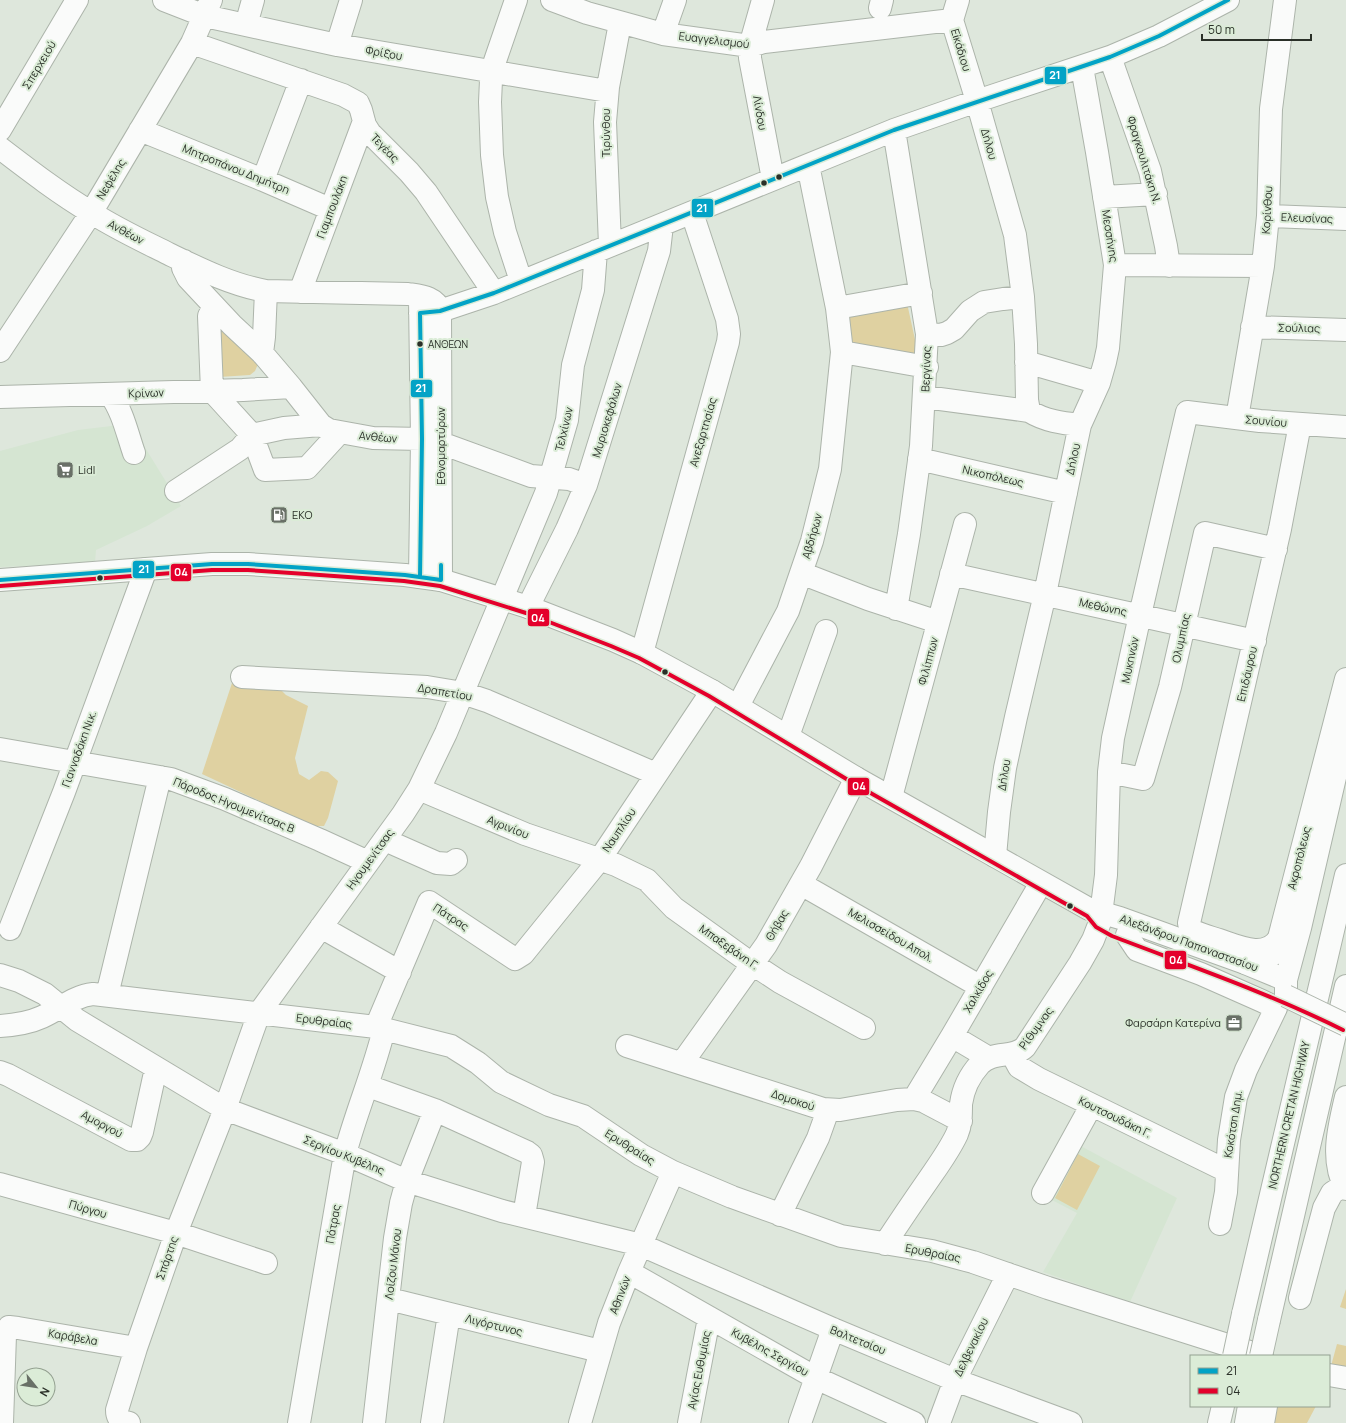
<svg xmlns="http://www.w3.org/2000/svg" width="1346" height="1423" font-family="Manrope,sans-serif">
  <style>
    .built { fill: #d5e5d2 }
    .green { fill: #dfd1a1 }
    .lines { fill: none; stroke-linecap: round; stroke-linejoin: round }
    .minor-casing { stroke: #acb4aa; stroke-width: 24 }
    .major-casing { stroke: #acb4aa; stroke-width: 24 }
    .highway-casing { stroke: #acb4aa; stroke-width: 24 }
    .minor { stroke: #fafbfa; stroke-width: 22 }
    .major { stroke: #fafbfa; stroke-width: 22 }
    .highway { stroke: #fafbfa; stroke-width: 22 }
    .major-bridge-casing { stroke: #acb4aa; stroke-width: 24; stroke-linecap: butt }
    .highway-bridge-casing { stroke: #acb4aa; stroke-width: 24; stroke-linecap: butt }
    .major-bridge { stroke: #fafbfa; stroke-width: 22 }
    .highway-bridge { stroke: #fafbfa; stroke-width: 22 }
    .bus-1-casing { stroke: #dbecd7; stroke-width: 7 }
    .bus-2-casing { stroke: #dbecd7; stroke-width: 7 }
    .bus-1 { stroke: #02a3c6; stroke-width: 4 }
    .bus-2 { stroke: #e4002b; stroke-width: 4 }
    .bus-dot { fill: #2a3028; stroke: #dbecd7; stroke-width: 1.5 }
    .labels { text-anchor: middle; stroke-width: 4; stroke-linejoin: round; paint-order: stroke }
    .bus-label { font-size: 10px; fill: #2a3028; stroke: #dbecd7; text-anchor: start }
    .street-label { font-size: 11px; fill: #2a3028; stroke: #dbecd7 }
    .poi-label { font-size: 11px; fill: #2a3028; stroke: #dbecd7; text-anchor: start }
    .line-badge { stroke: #dbecd7; stroke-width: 1.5 }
    .badge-label { font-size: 11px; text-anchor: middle; font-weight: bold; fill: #fff }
  </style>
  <rect width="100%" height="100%" fill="#dee7dc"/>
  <path class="built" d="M 128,424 L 133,428 L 181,506 L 147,526 L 96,550 L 95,563 L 0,567 L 0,451 L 78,430 Z
    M 1079,1145 L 1177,1198 L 1130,1302 L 1043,1272 L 1077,1213 L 1050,1199 Z"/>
  <path class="green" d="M 907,303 L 919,358 L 848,346 L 840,314 Z
    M 216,320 L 258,364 L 255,371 L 250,375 L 219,377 Z
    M 232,683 L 279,688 L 286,695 L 308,706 L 295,758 L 299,774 L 309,780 L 321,771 L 328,772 L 338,781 L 328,818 L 324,826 L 313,826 L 202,774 Z
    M 1078,1154 L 1100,1166 L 1077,1210 L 1055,1198 Z
    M 1346,1289 L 1346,1309 L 1340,1307 Z
    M 1337,1344 L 1346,1346 L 1346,1369 L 1331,1366 Z
    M 1274,1406 L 1316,1406 L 1307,1423 L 1271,1423 Z"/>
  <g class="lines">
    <defs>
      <path id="minor" d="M 164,0 L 205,16 L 337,45 L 607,91
        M 516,0 L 495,61 L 491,80 L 490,102 L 492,155 L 497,197 L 505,232 L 521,281
        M 552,0 L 587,13 L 663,34 L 750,46 L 764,42 L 952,20
        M 763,0 L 750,46 L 750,58 L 773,179
        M 958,0 L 952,20 L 977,101 L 1015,235 L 1023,297 L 1026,344 L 1027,400 L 1029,411
        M 880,8 L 882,0
        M 246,25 L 253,0
        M 663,34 L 675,0
        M 192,43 L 343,95 L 358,103 L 361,110 L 365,125 L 370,133 L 409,172 L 426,192 L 494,293
        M 337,45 L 351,0
        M 1110,57 L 1150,171 L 1166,246 L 1169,266
        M 0,130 L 77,0
        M 140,130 L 263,180 L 330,209
        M 894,130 L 927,334 L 921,446 L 909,534 L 896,609
        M 0,148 C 30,171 60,194 92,213 C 117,229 143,241 169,254 C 200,269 232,285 266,291 L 408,294 C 421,296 436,297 440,311 L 441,580
        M 263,180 L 301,80
        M 1104,197 L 1156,194
        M 1268,216 L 1346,219
        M 610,245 L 605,122 L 608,87 L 620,23
        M 184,261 L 183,268 L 188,278 L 232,325 L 262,353 L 291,387 L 321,425 L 329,430 L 373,438 L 422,439 L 441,443 L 531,476 L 569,479 L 586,485
        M 1115,265 L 1263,266
        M 300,292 L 364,121
        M 420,300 L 422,439 L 420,577
        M 214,306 L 209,316 L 212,391 L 252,435 L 265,470 L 307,468 L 340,432
        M 837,308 L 921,293
        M 420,313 L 440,311 L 494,293 L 894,130 L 977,101 L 1110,57 L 1159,36 L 1228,0
        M 1252,327 L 1346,330
        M 927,334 L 941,335 L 947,333 L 954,329 L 970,311 L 984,302 L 1003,299 L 1023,297
        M 0,351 L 91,213 L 192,43 L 211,0
        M 842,352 L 927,367
        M 262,353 L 264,337 L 266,291
        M 1026,362 L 1099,383
        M 110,394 C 123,412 127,433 134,453
        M 0,397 L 243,390 L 291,387
        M 925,397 L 1029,411 C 1045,421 1062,423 1080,425
        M 1237,418 L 1263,266 L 1268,216 L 1271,109 L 1285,0
        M 1300,424 L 1280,529 L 1189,923 L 1190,927 L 1192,930 C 1201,935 1210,937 1219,940 C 1237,946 1266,960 1279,938 L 1346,679
        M 919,459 L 1066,493
        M 176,491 L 240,449 L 252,435 L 284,428 L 321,425
        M 801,573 L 868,599 L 938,622
        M 951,574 L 1255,641
        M 528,607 L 567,529 L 586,485 L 659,251 L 662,225
        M 642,653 L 728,342 L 729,334 L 727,319 L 692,213
        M 242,677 L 427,687 L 463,693 L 487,701 L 656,774
        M 738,706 L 788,611 L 812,541 L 830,469 L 842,352 L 837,308 L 808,165
        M 788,736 L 826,631
        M 0,749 L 171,779 L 225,799 L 320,840 L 368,862
        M 1109,772 L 1143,779 L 1170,687 L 1205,533 L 1276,549
        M 419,789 L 525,834 L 616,865 L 647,880 L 674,908 L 745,959 L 780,982 L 864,1028
        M 891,797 L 965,524
        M 385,840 L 437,863 L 451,864 L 456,860
        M 995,856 L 999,812 L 1005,768 L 1016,717 L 1045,594 L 1077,439 L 1080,425 L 1099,383 L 1105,362 L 1108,348 L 1115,265 L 1097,152 L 1082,67
        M 801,884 L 981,987
        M 321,927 L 400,972
        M 10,929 L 64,792 L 146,569
        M 1127,935 L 1137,950 L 1201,974 L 1262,1001 L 1276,1008 L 1246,1070 L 1236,1097 L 1229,1140 L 1226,1192 L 1220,1224
        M 0,975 L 19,981 L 45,994 L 77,1020 L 225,1109 L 345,1154 L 407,1181 L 502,1211 L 641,1245 L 833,1329 L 955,1380 L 1071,1423
        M 107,995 L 160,777
        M 0,1026 C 15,1025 29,1023 42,1017 C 60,1009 74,996 93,994 L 376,1027 L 451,1046 L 478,1063 L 501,1082 L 549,1105 L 583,1116 L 641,1155 L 673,1172 L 732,1197 L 841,1236 L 932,1251 L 973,1262 L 1048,1288 L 1262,1356
        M 376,1027 L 429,902 L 515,959 L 523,954 L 600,859 L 712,691
        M 952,1036 L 989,1058
        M 627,1046 L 823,1109 L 840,1110 L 897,1100 L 914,1099 L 923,1101 L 961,1121
        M 1012,1054 L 1019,1067 L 1039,1079 L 1227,1171
        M 682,1063 L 766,945 L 811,866 L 856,778
        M 0,1072 L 8,1075 L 131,1140 L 137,1140 L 140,1137 L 142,1132 L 156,1068
        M 368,1086 L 435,1110 L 527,1152 L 531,1155 L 533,1162 L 524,1216
        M 1346,1097 C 1339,1127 1330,1160 1346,1189
        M 914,1099 L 952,1036 L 1041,883
        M 0,1184 L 176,1233 L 266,1263
        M 1043,1193 L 1091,1106
        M 780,1215 L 818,1138 L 828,1110
        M 885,1244 C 900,1221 915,1199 931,1176 C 940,1163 950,1149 957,1134 C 961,1125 961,1115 961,1104 C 963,1089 970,1075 980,1064 C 994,1050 1013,1059 1025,1047 L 1080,963 L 1093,940 L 1100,922 L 1106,875 L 1109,772 L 1113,738 L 1140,615 L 1187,412 L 1260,421 L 1346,427
        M 629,1272 L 816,1378 L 914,1423
        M 1300,1298 L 1324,1208 L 1332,1193 L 1344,1185
        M 389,1299 L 600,1351
        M 1329,1375 L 1346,1378
        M 2,1423 L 5,1335 L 9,1327 L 18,1328 L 136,1348
        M 129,1423 C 121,1421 117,1419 117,1410 L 136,1348 L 176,1233 L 225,1109 L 259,1013 L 403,814 L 419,789 L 446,733 L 546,493 L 567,420 L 573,365 L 593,290 L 596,251
        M 299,1423 L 345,1154 C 356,1112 374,1071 384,1029
        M 374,1423 L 395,1238 L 401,1203 L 407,1181 L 435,1110
        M 432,1423 L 449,1314
        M 580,1423 L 609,1323 L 629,1272 L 673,1172
        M 689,1423 L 709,1318
        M 800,1423 L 833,1329
        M 939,1423 L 955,1380 L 1008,1274
        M 1263,1423 L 1266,1406"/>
      <path id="major" d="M 0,580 L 212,564 L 248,564 L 306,568 L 405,575 L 441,580 L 528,607 L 613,640 L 642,653 L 712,691 L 856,778 L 1089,909 L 1120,918 L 1245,963 L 1286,980"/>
      <path id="highway" d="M 1245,963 C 1268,962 1285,948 1298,930
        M 1286,996 L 1286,980 L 1300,928 L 1346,730
        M 1243,1314 L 1346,875
        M 1269,1320 L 1346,986
        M 1219,1423 L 1223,1406
        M 1246,1423 L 1249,1406"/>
    </defs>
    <use href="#minor" class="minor-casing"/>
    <use href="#major" class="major-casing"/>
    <use href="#highway" class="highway-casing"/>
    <use href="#minor" class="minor"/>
    <use href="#major" class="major"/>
    <use href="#highway" class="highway"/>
    <defs>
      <path id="major-bridge" d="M 1286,996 L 1346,1025"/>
      <path id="highway-bridge" d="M 1234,1356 L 1243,1314
        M 1261,1356 L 1269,1320"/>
    </defs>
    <use href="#major-bridge" class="major-bridge-casing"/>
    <use href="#highway-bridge" class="highway-bridge-casing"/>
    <use href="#major-bridge" class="major-bridge"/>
    <use href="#highway-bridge" class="highway-bridge"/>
    <defs>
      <path id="bus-1" d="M 420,577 L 422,439 L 420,313 L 440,311 L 494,293 L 894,130 L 1110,57 L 1159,36 L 1228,0
        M 0,580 L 212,564 L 248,564 L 306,568 L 405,575 L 441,580 L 441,565"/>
      <path id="bus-2" d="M 0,586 L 212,570 L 248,570 L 306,574 L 404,581 L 440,586 L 526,613 L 611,646 L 639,658 L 709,696 L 853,783 L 1087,916 L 1096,927 L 1112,936 C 1190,966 1269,993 1343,1030"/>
    </defs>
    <use href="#bus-1" class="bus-1-casing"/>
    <use href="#bus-2" class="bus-2-casing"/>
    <use href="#bus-1" class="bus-1"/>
    <use href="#bus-2" class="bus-2"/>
  </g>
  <defs>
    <symbol id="supermarket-square" viewBox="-11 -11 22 22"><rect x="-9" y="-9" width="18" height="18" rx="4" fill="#697067" stroke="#dbecd7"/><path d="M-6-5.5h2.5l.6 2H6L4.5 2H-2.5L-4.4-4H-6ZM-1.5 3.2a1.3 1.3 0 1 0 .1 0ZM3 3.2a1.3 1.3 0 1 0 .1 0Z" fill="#fff"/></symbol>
    <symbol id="fuel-square" viewBox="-11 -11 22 22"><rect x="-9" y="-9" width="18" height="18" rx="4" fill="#697067" stroke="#dbecd7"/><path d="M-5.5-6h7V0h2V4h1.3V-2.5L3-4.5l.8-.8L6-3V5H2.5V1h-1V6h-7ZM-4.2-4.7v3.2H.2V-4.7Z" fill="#fff"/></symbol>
    <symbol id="office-square" viewBox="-11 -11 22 22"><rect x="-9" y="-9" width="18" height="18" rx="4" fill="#697067" stroke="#dbecd7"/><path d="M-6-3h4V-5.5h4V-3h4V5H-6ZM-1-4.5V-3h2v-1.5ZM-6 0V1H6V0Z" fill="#fff"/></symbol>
  </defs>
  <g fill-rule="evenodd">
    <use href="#supermarket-square" x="55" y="460" width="20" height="20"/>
    <use href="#fuel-square" x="269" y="505" width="20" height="20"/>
    <use href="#office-square" x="1224" y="1013" width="20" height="20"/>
  </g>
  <g class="bus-dot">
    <circle cx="779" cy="177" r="3.5"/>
    <circle cx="764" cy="183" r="3.5"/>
    <circle cx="420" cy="344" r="3.5"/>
    <circle cx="100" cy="578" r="3.5"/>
    <circle cx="665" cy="672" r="3.5"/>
    <circle cx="1070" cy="906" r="3.5"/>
  </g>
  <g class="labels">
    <g class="bus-label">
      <text x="428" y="348">ΑΝΘΕΩΝ</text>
    </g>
    <g class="street-label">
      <text transform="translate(714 40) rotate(7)" y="4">Ευαγγελισμού</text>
      <text transform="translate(961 50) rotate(73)" y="4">Εἰκάδιου</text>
      <text transform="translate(384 53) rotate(10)" y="4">Φρίξου</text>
      <text transform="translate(39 65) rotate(-59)" y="4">Σπερχειού</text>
      <text transform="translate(760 113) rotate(80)" y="4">Λίνδου</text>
      <text transform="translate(606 133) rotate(-90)" y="4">Τιρύνθου</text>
      <text transform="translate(989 144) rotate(74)" y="4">Δήλου</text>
      <text transform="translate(385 148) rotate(46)" y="4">Τεγέας</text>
      <text transform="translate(1144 160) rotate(73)" y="4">Φραγκουλιτάκη Ν.</text>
      <text transform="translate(236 169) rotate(22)" y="4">Μητροπάνου Δημήτρη</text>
      <text transform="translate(111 179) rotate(-59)" y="4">Νεφέλης</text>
      <text transform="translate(332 207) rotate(-69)" y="4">Γιαμπουλάκη</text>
      <text transform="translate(1267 210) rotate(-87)" y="4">Κορίνθου</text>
      <text transform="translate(1307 218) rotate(2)" y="4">Ελευσίνας</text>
      <text transform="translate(126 232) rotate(28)" y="4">Ανθέων</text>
      <text transform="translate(1110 236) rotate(81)" y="4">Μεσσήνης</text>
      <text transform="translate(1299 328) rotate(1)" y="4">Σούλιας</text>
      <text transform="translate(926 369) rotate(-88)" y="4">Βεργίνας</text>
      <text transform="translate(146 393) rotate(-2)" y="4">Κρίνων</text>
      <text transform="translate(607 420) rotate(-73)" y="4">Μυριοκεφάλων</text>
      <text transform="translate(1266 421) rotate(5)" y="4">Σουνίου</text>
      <text transform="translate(564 429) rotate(-77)" y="4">Τελχίνων</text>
      <text transform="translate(703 432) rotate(-74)" y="4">Ανεξαρτησίας</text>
      <text transform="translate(378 437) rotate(5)" y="4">Ανθέων</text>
      <text transform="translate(441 446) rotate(-90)" y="4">Εθνομαρτύρων</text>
      <text transform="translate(1073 459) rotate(-78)" y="4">Δήλου</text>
      <text transform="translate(993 476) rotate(13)" y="4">Νικοπόλεως</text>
      <text transform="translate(812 536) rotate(-74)" y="4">Αβδήρων</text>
      <text transform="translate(1103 607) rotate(12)" y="4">Μεθώνης</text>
      <text transform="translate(1181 638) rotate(-78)" y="4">Ολυμπίας</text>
      <text transform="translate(1130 660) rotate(-78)" y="4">Μυκηνών</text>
      <text transform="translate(928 661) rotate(-75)" y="4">Φιλίππων</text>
      <text transform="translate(1247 674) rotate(-77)" y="4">Επιδάυρου</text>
      <text transform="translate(445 692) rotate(10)" y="4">Δραπετίου</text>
      <text transform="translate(79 749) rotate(-70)" y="4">Γιανναδάκη Νικ.</text>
      <text transform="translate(1004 775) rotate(-81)" y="4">Δήλου</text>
      <text transform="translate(234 805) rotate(22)" y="4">Πάροδος Ηγουμενίτσας Β</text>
      <text transform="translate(508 827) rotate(22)" y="4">Αγρινίου</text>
      <text transform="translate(619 830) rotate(-56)" y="4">Ναυπλίου</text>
      <text transform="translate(1299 858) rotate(-76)" y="4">Ακροπόλεως</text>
      <text transform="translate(370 859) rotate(-54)" y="4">Ηγουμενίτσας</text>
      <text transform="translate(451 917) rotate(33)" y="4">Πάτρας</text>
      <text transform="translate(777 925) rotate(-60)" y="4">Θήβας</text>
      <text transform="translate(891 935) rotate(30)" y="4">Μελισσείδου Απολ.</text>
      <text transform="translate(1189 943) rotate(20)" y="4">Αλεξάνδρου Παπαναστασίου</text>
      <text transform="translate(729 947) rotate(35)" y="4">Μπαξεβάνη Γ.</text>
      <text transform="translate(978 991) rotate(-60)" y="4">Χαλκίδος</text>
      <text transform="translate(324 1021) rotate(7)" y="4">Ερυθραίας</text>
      <text transform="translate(1036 1028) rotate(-54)" y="4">Ρίθυμνας</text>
      <text transform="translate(793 1100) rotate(18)" y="4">Δομοκού</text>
      <text transform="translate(1289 1115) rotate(-77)" y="4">NORTHERN CRETAN HIGHWAY</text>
      <text transform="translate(1115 1117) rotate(26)" y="4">Κουτσουδάκη Γ.</text>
      <text transform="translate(102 1124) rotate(28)" y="4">Αμοργού</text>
      <text transform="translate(1233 1124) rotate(-81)" y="4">Κοκότση Δημ.</text>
      <text transform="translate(630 1147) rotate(32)" y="4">Ερυθραίας</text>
      <text transform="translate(344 1155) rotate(22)" y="4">Σεργίου Κυβέλης</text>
      <text transform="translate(88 1209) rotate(16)" y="4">Πύργου</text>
      <text transform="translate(333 1224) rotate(-80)" y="4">Πάτρας</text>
      <text transform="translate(933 1253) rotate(11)" y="4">Ερυθραίας</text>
      <text transform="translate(167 1258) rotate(-71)" y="4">Σπάρτης</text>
      <text transform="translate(393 1264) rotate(-83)" y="4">Λοίζου Μάνου</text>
      <text transform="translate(620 1295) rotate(-69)" y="4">Αθηνών</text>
      <text transform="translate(494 1325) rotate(14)" y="4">Λιγόρτυνος</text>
      <text transform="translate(73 1337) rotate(10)" y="4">Καράβελα</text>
      <text transform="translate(858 1340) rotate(22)" y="4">Βαλτετσίου</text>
      <text transform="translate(971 1347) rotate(-64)" y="4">Δελβενακίου</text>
      <text transform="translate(770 1352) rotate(29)" y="4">Κυβέλης Σεργίου</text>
      <text transform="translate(699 1370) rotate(-79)" y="4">Αγίας Ευθυμίας</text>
    </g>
    <g class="poi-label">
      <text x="78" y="474">Lidl</text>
      <text x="292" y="519">EKO</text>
      <text x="1221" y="1027" text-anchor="end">Φαρσάρη Κατερίνα</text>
    </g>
  </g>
  <g class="line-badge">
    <rect x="1044" y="66" width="23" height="19" rx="4" fill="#02a3c6"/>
    <rect x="691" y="198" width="23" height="20" rx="4" fill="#02a3c6"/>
    <rect x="410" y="379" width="23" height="19" rx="4" fill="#02a3c6"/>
    <rect x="132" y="560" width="23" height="19" rx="4" fill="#02a3c6"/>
    <rect x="170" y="563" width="22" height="19" rx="4" fill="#e4002b"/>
    <rect x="527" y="608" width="23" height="19" rx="4" fill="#e4002b"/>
    <rect x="847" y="777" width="23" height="19" rx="4" fill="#e4002b"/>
    <rect x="1164" y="950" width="23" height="20" rx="4" fill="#e4002b"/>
  </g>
  <g class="badge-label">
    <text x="1055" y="79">21</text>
    <text x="702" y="212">21</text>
    <text x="421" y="392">21</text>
    <text x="144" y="573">21</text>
    <text x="181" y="576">04</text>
    <text x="538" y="622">04</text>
    <text x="859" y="790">04</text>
    <text x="1176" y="964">04</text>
  </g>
  <rect x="1190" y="1355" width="140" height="52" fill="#dbecd7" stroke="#94a191"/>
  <rect x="1198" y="1368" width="20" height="6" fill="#02a3c6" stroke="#94a191"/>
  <text x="1226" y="1375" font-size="12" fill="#2a3028">21</text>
  <rect x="1198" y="1388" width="20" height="6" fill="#e4002b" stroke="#94a191"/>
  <text x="1226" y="1395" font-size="12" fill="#2a3028">04</text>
  <g transform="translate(36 1387) rotate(120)"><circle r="19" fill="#dbecd7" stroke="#94a191"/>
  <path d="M0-3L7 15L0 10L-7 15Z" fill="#697067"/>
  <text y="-6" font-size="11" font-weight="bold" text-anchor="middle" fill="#2a3028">N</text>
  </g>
  <path d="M1202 34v6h109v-6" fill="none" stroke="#2a3028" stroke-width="2"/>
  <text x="1208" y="34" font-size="12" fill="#2a3028" stroke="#dbecd7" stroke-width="3" paint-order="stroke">50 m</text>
</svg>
